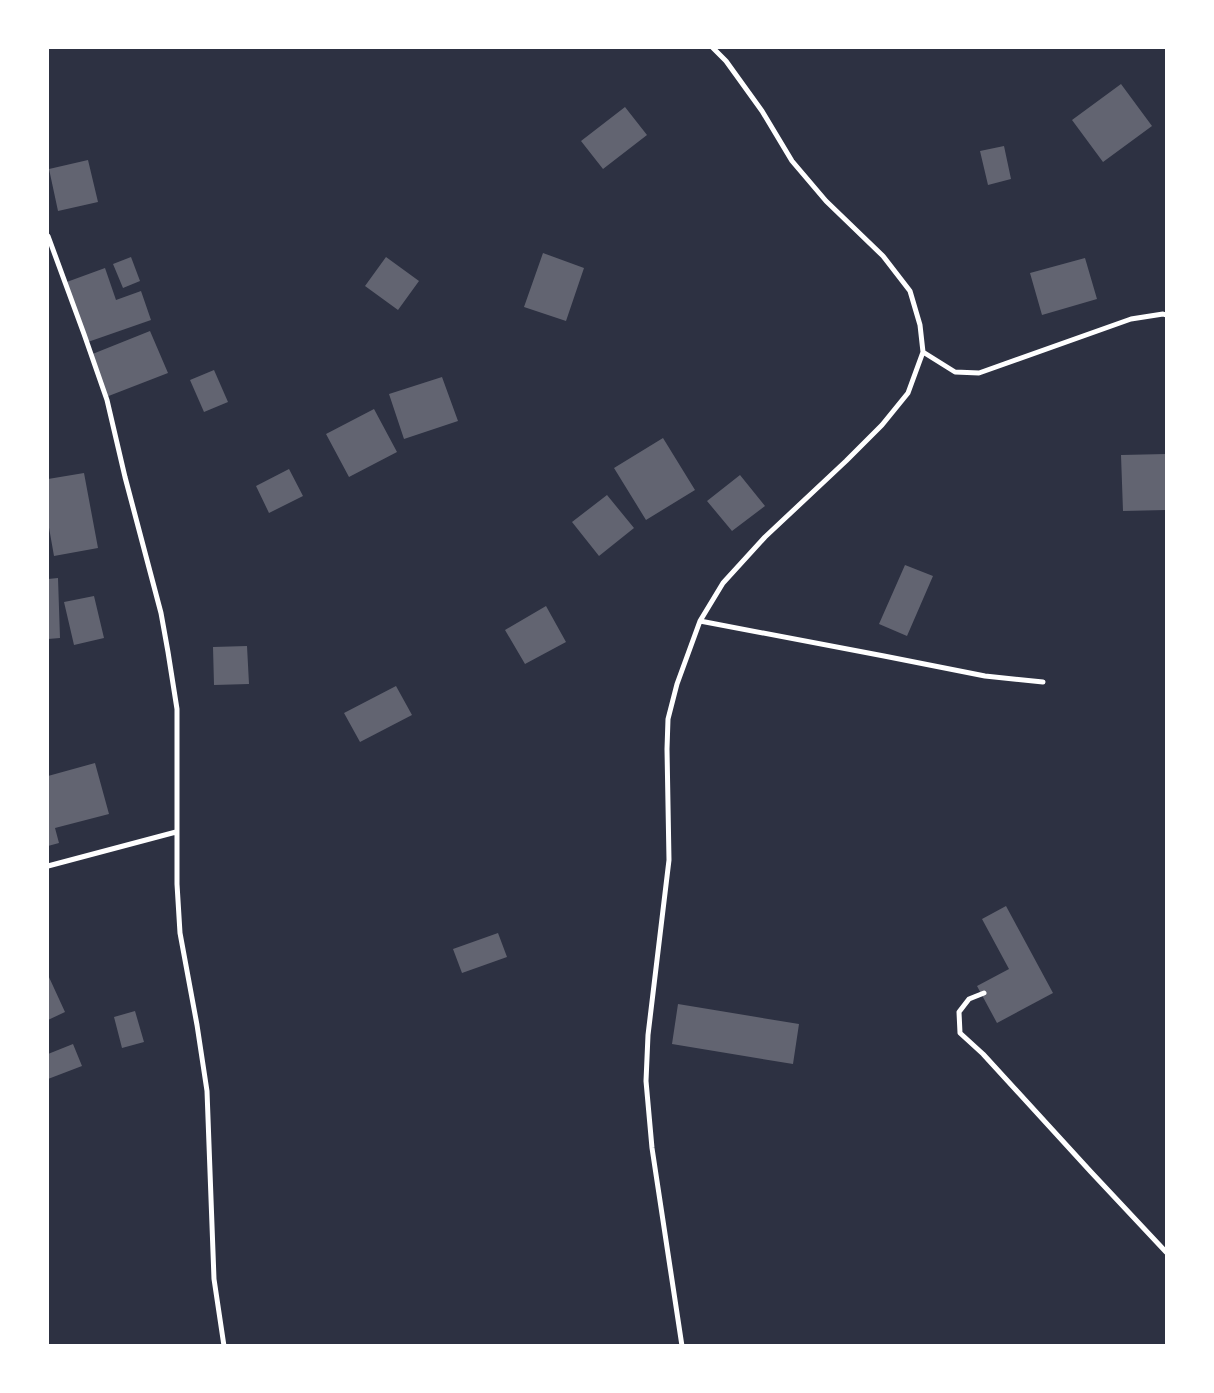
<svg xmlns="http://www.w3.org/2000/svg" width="1214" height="1393" font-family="'Alegreya Sans',sans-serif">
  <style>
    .building { fill: #626471 }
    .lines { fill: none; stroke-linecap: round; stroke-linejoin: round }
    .minor { stroke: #fff; stroke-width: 5 }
  </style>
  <rect width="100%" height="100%" fill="#2d3142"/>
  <path class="building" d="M 1121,84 L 1152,126 L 1103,162 L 1072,120 Z
    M 625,107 L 647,135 L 603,169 L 581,141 Z
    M 1004,146 L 1011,179 L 988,185 L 980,151 Z
    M 88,160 L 98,202 L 58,211 L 49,169 Z
    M 543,253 L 584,268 L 566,321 L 524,307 Z
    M 131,257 L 140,281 L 123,288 L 113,264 Z
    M 386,257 L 419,281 L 398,310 L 365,286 Z
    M 1085,258 L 1097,299 L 1042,315 L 1030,273 Z
    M 105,268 L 116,300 L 141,291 L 151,320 L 85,343 L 64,283 Z
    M 150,331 L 168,373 L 106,397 L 90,355 Z
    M 214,370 L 228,402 L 204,412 L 190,380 Z
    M 442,377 L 458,421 L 404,439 L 389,394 Z
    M 374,409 L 397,452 L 349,477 L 326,434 Z
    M 663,438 L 695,490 L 646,520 L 614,468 Z
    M 1166,454 L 1166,510 L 1123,511 L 1121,455 Z
    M 289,469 L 303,496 L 269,513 L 256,486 Z
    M 84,473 L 98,548 L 54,556 L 48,522 L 48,479 Z
    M 740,475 L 765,506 L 732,531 L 707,501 Z
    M 607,495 L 634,528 L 599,556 L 572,522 Z
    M 905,565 L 933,576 L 907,636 L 879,624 Z
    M 58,578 L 60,638 L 48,639 L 48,579 Z
    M 94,596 L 104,638 L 74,645 L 64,602 Z
    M 546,606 L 566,642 L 525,664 L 505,630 Z
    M 247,646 L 249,684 L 214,685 L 213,647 Z
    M 396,686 L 412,715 L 360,742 L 344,713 Z
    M 95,763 L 109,814 L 55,828 L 59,843 L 48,846 L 48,776 Z
    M 1006,906 L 1053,993 L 997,1023 L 977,986 L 1009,969 L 982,919 Z
    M 498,933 L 507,957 L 462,973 L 453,949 Z
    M 48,975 L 65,1012 L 48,1020 Z
    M 678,1004 L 799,1024 L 793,1064 L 672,1044 Z
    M 135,1011 L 144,1042 L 122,1048 L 114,1017 Z
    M 73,1044 L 82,1066 L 48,1079 L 48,1054 Z"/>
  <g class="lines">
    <path class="minor" d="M 48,236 L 84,334 L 107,400 L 125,477 L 161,613 L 168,652 L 177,709 L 177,884 L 180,933 L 197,1025 L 207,1091 L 214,1279 L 224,1346
      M 923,352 L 955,372 L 979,373 L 1131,319 L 1163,314 L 1166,315
      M 700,621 L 884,656 L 985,676 L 1043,682
      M 48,866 L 176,832
      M 984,993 L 969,999 L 959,1012 L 960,1033 L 983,1054 L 1091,1172 L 1166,1252
      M 682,1346 L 652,1148 L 646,1081 L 648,1035 L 669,860 L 667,749 L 668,719 L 677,684 L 700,621 L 723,583 L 765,537 L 846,461 L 882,425 L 908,393 L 923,352 L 920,325 L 910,291 L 883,256 L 826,201 L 792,161 L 762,111 L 726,61 L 713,48"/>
  </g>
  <rect width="1214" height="1393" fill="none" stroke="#ffffff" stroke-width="98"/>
</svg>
